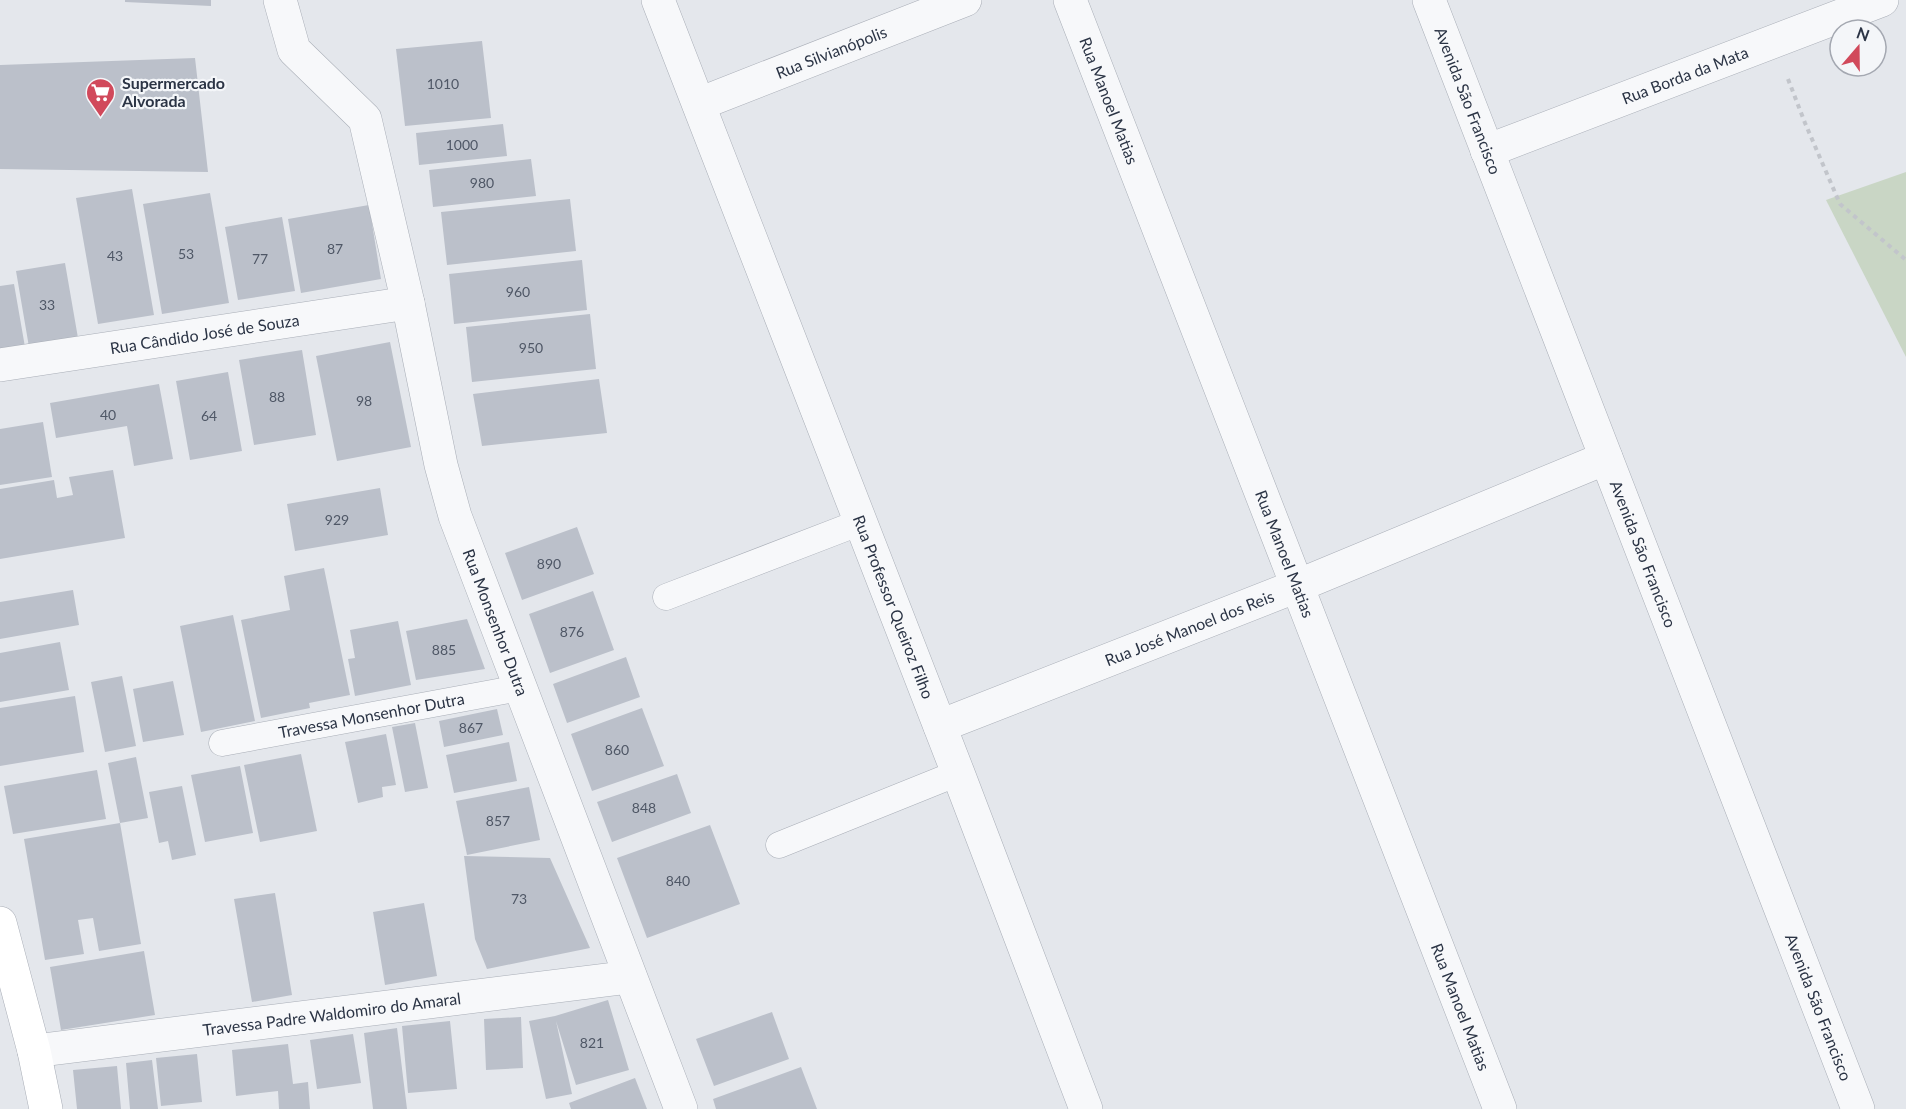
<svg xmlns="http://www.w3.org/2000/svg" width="1906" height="1109" font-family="Lato,sans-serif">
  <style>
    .green { fill: #c9d6c5 }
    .building { fill: #bbc0ca }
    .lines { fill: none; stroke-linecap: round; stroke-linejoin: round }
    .service-casing { stroke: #a9aeb7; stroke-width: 27 }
    .minor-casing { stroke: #a9aeb7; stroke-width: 34 }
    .secondary-casing { stroke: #a9aeb7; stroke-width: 34 }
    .path { stroke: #c2c5cb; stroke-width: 4; stroke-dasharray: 4.5 4.5; stroke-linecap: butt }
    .service { stroke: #f7f8fa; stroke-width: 26 }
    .minor { stroke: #f7f8fa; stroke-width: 33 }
    .secondary { stroke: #fff; stroke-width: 33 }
    .labels { text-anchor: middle; stroke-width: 4.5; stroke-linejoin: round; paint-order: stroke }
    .number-label { font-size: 14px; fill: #4f5766 }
    .street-label { font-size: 16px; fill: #2b3445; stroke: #f4f6f9 }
    .poi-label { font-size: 16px; font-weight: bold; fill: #2b3445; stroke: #f4f6f9; text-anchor: start }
  </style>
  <rect width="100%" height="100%" fill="#e4e7ec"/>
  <path class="green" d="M 1906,172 L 1906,357 L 1826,200 Z"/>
  <path class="building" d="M 125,0 L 211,0 L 211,6 L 125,2 Z
    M 482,41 L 491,118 L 405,126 L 396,49 Z
    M 195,58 L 208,172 L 0,169 L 0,65 Z
    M 503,124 L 507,156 L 419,165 L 416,133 Z
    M 531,159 L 536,196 L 433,207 L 429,170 Z
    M 132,189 L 154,315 L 98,324 L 76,198 Z
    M 210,193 L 229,303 L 162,314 L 143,204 Z
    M 570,199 L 576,251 L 447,265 L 441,212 Z
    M 369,205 L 381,279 L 301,293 L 288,219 Z
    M 282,217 L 295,291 L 238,300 L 225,227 Z
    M 582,260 L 587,310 L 454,324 L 449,274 Z
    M 65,263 L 78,338 L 29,347 L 16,271 Z
    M 14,284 L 25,347 L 0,352 L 0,286 Z
    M 590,314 L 596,369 L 472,382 L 466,327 Z
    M 390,342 L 411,447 L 337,461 L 316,356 Z
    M 302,350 L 316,435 L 254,445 L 239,360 Z
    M 228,372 L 242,451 L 190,460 L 176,381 Z
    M 599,379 L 607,433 L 482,446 L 473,394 Z
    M 159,384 L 173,459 L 134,466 L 127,426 L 56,438 L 50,403 Z
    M 43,422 L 52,477 L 0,485 L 0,429 Z
    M 113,470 L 125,538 L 0,559 L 0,489 L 54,480 L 57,498 L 73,495 L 69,477 Z
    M 380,488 L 388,535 L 295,551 L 287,504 Z
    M 577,527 L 594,574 L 522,600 L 505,553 Z
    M 324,568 L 350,695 L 309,703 L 310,708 L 261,718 L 241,620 L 290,610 L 284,576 Z
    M 73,590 L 79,625 L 0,639 L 0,602 Z
    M 593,591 L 614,650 L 550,673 L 529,614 Z
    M 233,615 L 255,721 L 201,732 L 180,626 Z
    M 467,619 L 485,669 L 416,680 L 406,631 Z
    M 398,621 L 411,685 L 355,696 L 348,659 L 355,658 L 350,630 Z
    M 60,642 L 69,690 L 0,702 L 0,653 Z
    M 626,657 L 640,697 L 567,723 L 553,684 Z
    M 122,676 L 136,746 L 105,752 L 91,682 Z
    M 173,681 L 184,735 L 143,742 L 133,689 Z
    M 75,696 L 84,752 L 0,766 L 0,708 Z
    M 642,708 L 664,766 L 592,791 L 571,734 Z
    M 497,709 L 503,735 L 444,747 L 439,721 Z
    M 415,723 L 428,788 L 405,792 L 392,727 Z
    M 386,734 L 396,785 L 382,787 L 383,797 L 358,803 L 345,742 Z
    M 509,742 L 517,781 L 454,793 L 446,755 Z
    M 301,754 L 317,831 L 260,842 L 244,765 Z
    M 136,757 L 148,818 L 120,823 L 141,944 L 99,951 L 93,918 L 78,920 L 84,954 L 45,960 L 24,839 L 120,823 L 108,763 Z
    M 240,766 L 253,833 L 205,842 L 191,775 Z
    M 97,770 L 106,819 L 13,834 L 4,786 Z
    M 677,774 L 691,813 L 612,842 L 597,802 Z
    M 182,786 L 196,855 L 172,860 L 168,841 L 159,843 L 149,792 Z
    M 529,787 L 540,840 L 467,855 L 456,801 Z
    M 710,825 L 740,904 L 647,938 L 617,858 Z
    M 464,856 L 550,858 L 590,948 L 487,969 L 475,939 Z
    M 275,893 L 292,995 L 252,1002 L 234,899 Z
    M 424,903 L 437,976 L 385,985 L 373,912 Z
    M 144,951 L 155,1015 L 61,1030 L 50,967 Z
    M 608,1000 L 629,1070 L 576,1085 L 556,1021 L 572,1094 L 546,1099 L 529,1021 L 555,1016 Z
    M 772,1012 L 789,1059 L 714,1086 L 696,1039 Z
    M 521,1017 L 523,1068 L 486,1070 L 484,1019 Z
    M 450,1021 L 457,1089 L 408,1093 L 402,1026 Z
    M 397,1028 L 407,1109 L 373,1109 L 364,1033 Z
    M 353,1034 L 361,1083 L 317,1089 L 310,1040 Z
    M 288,1044 L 293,1084 L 308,1082 L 310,1109 L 279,1109 L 278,1091 L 236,1096 L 232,1050 Z
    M 197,1054 L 202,1102 L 161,1106 L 156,1058 Z
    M 152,1060 L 158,1109 L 130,1109 L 126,1063 Z
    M 117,1066 L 121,1109 L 77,1109 L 73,1070 Z
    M 801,1067 L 817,1109 L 716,1109 L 713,1099 Z
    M 635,1078 L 647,1109 L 571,1109 L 569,1103 Z"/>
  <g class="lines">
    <defs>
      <g id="service">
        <path d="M 666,597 L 861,522"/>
        <path id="s1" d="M 222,743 L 519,688"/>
        <path d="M 779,845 L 958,773"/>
      </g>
      <g id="minor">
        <path id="s2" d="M 280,0 L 294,50 L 365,119 L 408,303 L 441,465 L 455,516 L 681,1109"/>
        <path id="s3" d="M 658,0 L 958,773 L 1086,1109"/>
        <path id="s4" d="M 1070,0 L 1500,1109"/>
        <path id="s5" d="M 1429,0 L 1858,1109"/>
        <path id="s6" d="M 699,104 L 965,0"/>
        <path id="s7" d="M 1487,151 L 1882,0"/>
        <path id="s8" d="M 0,365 L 408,303"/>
        <path id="s9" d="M 940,726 L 1297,586 L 1606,458"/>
        <path id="s10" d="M 34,1051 L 630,977"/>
      </g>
      <path id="secondary" d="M 0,923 L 34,1051 L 46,1109"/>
    </defs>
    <use href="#service" class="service-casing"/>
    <use href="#minor" class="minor-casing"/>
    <use href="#secondary" class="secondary-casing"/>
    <path class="path" d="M 1788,79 L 1805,123 L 1840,204 L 1906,260"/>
    <use href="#service" class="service"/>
    <use href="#minor" class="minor"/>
    <use href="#secondary" class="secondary"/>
  </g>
  <defs>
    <symbol id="supermarket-pin" viewBox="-11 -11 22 30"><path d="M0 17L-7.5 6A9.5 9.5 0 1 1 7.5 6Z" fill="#d1495b" stroke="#f4f6f9"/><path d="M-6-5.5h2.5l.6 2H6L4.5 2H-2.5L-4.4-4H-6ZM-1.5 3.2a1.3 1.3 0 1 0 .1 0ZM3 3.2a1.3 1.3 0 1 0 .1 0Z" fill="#fff"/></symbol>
  </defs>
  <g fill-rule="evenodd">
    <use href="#supermarket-pin" x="84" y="76" width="33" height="45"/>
  </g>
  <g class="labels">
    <g class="number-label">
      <text x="443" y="89">1010</text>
      <text x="462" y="150">1000</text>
      <text x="482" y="188">980</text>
      <text x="335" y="254">87</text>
      <text x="186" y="259">53</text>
      <text x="115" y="261">43</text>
      <text x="260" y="264">77</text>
      <text x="518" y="297">960</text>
      <text x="47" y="310">33</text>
      <text x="531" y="353">950</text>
      <text x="277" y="402">88</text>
      <text x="364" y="406">98</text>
      <text x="108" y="420">40</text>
      <text x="209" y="421">64</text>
      <text x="337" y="525">929</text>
      <text x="549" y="569">890</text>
      <text x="572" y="637">876</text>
      <text x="444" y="655">885</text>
      <text x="471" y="733">867</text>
      <text x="617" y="755">860</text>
      <text x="644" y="813">848</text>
      <text x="498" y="826">857</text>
      <text x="678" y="886">840</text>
      <text x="519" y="904">73</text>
      <text x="592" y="1048">821</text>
    </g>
    <g class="street-label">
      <text dy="6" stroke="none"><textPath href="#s6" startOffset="142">Rua Silvianópolis</textPath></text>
      <text dy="6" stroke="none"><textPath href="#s7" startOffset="212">Rua Borda da Mata</textPath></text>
      <text dy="6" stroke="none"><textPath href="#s4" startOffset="108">Rua Manoel Matias</textPath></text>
      <text dy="6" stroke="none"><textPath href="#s5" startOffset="108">Avenida São Francisco</textPath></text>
      <text dy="6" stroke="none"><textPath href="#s8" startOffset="207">Rua Cândido José de Souza</textPath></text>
      <text dy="6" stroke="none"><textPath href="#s4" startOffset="594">Rua Manoel Matias</textPath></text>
      <text dy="6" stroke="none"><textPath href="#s5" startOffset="594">Avenida São Francisco</textPath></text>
      <text dy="6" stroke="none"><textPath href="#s3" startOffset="651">Rua Professor Queiroz Filho</textPath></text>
      <text dy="6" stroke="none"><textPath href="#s2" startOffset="672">Rua Monsenhor Dutra</textPath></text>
      <text dy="6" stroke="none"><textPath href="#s9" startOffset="268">Rua José Manoel dos Reis</textPath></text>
      <text dy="6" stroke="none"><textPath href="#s1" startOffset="152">Travessa Monsenhor Dutra</textPath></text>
      <text dy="6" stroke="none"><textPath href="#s4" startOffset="1080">Rua Manoel Matias</textPath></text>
      <text dy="6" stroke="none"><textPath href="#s5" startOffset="1080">Avenida São Francisco</textPath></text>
      <text dy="6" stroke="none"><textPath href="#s10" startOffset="300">Travessa Padre Waldomiro do Amaral</textPath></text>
    </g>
    <g class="poi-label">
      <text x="122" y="89">Supermercado<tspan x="122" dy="18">Alvorada</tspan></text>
    </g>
  </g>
  <g transform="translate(1858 48) rotate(20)"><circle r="28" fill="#f4f6f9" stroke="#a4a8b1" stroke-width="1.5"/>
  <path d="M0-4.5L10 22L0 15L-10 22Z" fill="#d1495b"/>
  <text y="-9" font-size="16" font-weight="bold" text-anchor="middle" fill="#2b3445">N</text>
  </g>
</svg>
